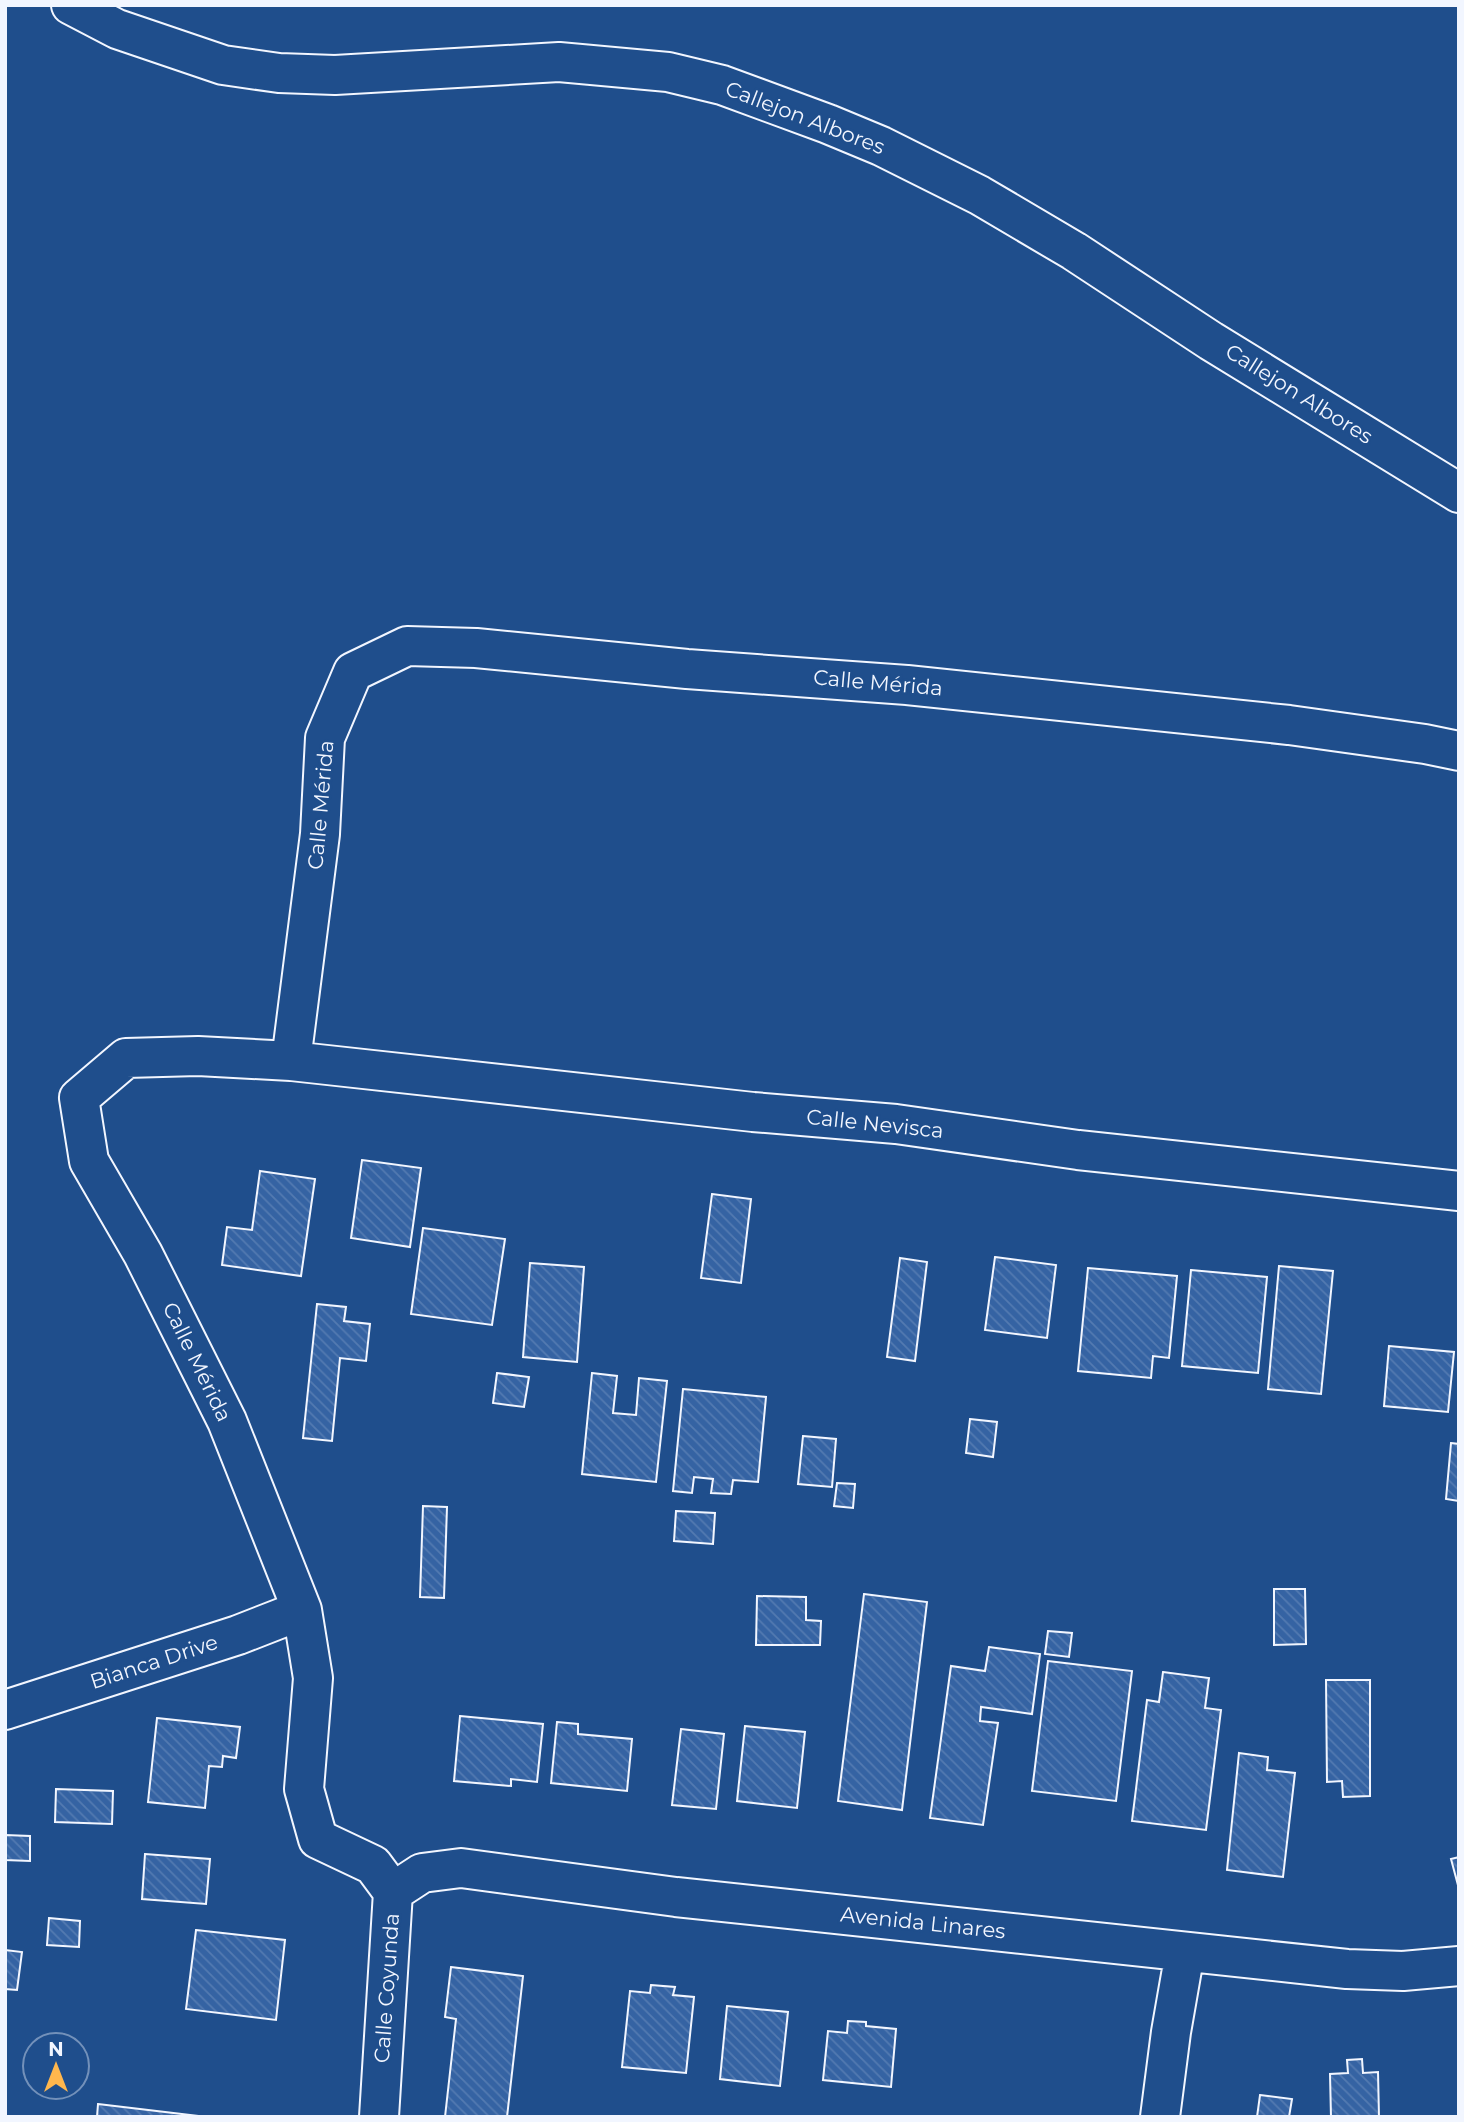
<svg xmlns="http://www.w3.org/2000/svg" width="1464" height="2122" font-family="Montserrat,sans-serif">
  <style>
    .building { fill: url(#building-back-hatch); stroke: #f2f6ff; stroke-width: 2 }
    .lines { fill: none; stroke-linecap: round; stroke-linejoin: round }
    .minor-casing { stroke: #f2f6ff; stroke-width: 42 }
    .minor { stroke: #1f4e8c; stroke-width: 38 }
    .labels { text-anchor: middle; stroke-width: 5; stroke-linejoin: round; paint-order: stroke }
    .street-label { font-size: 21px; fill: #f2f6ff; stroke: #1f4e8c }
  </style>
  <defs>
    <pattern id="building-back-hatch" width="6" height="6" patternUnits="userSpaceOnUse" patternTransform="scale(1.75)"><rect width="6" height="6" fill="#3563a3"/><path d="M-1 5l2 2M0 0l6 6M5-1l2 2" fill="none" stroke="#537ab1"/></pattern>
  </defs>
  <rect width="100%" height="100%" fill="#1f4e8c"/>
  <path class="building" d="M 362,1160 L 421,1168 L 410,1247 L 351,1238 Z
    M 260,1171 L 315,1179 L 301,1276 L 222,1265 L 227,1227 L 252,1230 Z
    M 712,1194 L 751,1199 L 741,1283 L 701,1278 Z
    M 423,1228 L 505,1239 L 492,1325 L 411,1314 Z
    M 995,1257 L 1056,1265 L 1047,1338 L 985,1330 Z
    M 900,1258 L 927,1262 L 915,1361 L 887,1357 Z
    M 530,1263 L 584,1267 L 577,1362 L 523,1357 Z
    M 1279,1266 L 1333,1271 L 1321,1394 L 1268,1389 Z
    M 1088,1268 L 1177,1276 L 1169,1358 L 1153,1356 L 1151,1378 L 1078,1371 Z
    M 1191,1270 L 1267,1277 L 1258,1373 L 1182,1366 Z
    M 317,1304 L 346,1307 L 344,1321 L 370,1324 L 366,1361 L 340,1358 L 332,1441 L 303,1438 Z
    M 1389,1346 L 1454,1352 L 1448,1412 L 1384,1406 Z
    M 497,1373 L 529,1377 L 524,1407 L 493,1403 Z
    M 592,1373 L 617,1376 L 613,1413 L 636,1415 L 639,1378 L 667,1381 L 656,1482 L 582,1474 Z
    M 683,1389 L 766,1397 L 758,1482 L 733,1480 L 731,1494 L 711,1493 L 713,1479 L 694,1477 L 692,1493 L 673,1491 Z
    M 970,1419 L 997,1422 L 993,1457 L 966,1453 Z
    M 803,1436 L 836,1439 L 832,1487 L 798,1484 Z
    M 1451,1443 L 1459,1444 L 1459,1501 L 1446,1499 Z
    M 837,1483 L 855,1484 L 853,1508 L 834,1506 Z
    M 423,1506 L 447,1507 L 444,1598 L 420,1597 Z
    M 676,1511 L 715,1513 L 713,1544 L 674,1541 Z
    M 1274,1589 L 1305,1589 L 1306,1644 L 1274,1645 Z
    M 864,1594 L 927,1602 L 902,1810 L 838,1801 Z
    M 757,1596 L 806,1597 L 806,1620 L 821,1621 L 820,1645 L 756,1645 Z
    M 1048,1631 L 1072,1633 L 1069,1657 L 1045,1654 Z
    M 989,1647 L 1040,1654 L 1032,1714 L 981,1707 L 980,1721 L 998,1723 L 983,1825 L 930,1818 L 951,1666 L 985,1671 Z
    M 1048,1661 L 1132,1671 L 1116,1801 L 1032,1791 Z
    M 1163,1672 L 1209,1678 L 1205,1708 L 1221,1710 L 1206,1830 L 1132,1821 L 1147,1700 L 1159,1702 Z
    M 1326,1680 L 1370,1680 L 1370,1796 L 1343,1797 L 1342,1781 L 1327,1782 Z
    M 460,1716 L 543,1724 L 537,1782 L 511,1779 L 511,1786 L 454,1781 Z
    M 157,1718 L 240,1727 L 236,1758 L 223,1756 L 222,1767 L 209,1766 L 205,1808 L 148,1802 Z
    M 557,1722 L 578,1724 L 578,1734 L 632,1739 L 627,1791 L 551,1783 Z
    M 745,1726 L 805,1732 L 797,1808 L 737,1801 Z
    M 681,1729 L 724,1734 L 716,1809 L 672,1805 Z
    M 1239,1753 L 1268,1757 L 1267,1770 L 1295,1773 L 1283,1877 L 1227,1870 Z
    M 56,1789 L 113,1791 L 112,1824 L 55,1822 Z
    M 5,1835 L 30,1836 L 30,1861 L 5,1860 Z
    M 145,1854 L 210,1859 L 206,1904 L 142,1899 Z
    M 1459,1857 L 1459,1889 L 1451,1859 Z
    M 49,1918 L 80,1921 L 79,1947 L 47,1945 Z
    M 196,1930 L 285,1940 L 276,2020 L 186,2009 Z
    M 5,1950 L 22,1952 L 17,1990 L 5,1989 Z
    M 451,1967 L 523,1976 L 507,2117 L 445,2117 L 456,2019 L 445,2017 Z
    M 651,1985 L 675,1987 L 673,1995 L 694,1997 L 686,2073 L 622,2067 L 630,1991 L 650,1993 Z
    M 727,2006 L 788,2012 L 780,2086 L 720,2079 Z
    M 848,2021 L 866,2022 L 866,2026 L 896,2029 L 891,2087 L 823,2080 L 828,2031 L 847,2033 Z
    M 1362,2059 L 1363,2073 L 1378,2072 L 1379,2117 L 1331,2117 L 1330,2074 L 1348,2073 L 1347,2060 Z
    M 1260,2095 L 1292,2099 L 1289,2117 L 1257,2117 Z
    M 98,2104 L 207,2117 L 97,2117 Z"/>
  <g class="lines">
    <defs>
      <path id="minor" d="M 71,5 L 117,29 L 223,65 L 279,73 L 335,75 L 559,62 L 668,72 L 722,85 L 828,124 L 881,146 L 979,195 L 1074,251 L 1211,341 L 1459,493
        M 291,1061 L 320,834 L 325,738 L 353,672 L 407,646 L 476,648 L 687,669 L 907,685 L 1289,725 L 1425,744 L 1459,751
        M 5,1710 L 238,1635 L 302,1610
        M 393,1892 L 422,1873 L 461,1868 L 676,1897 L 1347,1969 L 1403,1971 L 1459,1966
        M 379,2117 L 393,1892 L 373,1865 L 318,1839 L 304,1789 L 313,1678 L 302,1610 L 227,1421 L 143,1254 L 89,1161 L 79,1098 L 126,1058 L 198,1056 L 291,1061 L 753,1112 L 896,1124 L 1078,1150 L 1459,1191
        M 1160,2117 L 1171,2032 L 1185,1952"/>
    </defs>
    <use href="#minor" class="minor-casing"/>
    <use href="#minor" class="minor"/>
  </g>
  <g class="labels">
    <g class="street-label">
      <text transform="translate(805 118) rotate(21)" y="7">Callejon Albores</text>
      <text transform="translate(1299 394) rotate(32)" y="7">Callejon Albores</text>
      <text transform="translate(878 683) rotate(5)" y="7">Calle Mérida</text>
      <text transform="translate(321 805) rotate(-85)" y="7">Calle Mérida</text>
      <text transform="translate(875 1124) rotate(6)" y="7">Calle Nevisca</text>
      <text transform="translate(197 1362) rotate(64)" y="7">Calle Mérida</text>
      <text transform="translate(154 1662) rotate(-18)" y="7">Bianca Drive</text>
      <text transform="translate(923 1923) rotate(6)" y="7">Avenida Linares</text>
      <text transform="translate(387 1988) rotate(-86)" y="7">Calle Coyunda</text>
    </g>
  </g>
  <rect width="1464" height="2122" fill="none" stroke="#f2f6ff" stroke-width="14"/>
  <g transform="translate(56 2066)"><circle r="33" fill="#1f4e8c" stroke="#7391ba" stroke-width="2"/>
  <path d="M0-5L12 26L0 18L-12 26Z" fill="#ffb74d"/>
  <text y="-10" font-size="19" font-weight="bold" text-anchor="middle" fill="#f2f6ff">N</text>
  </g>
</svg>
